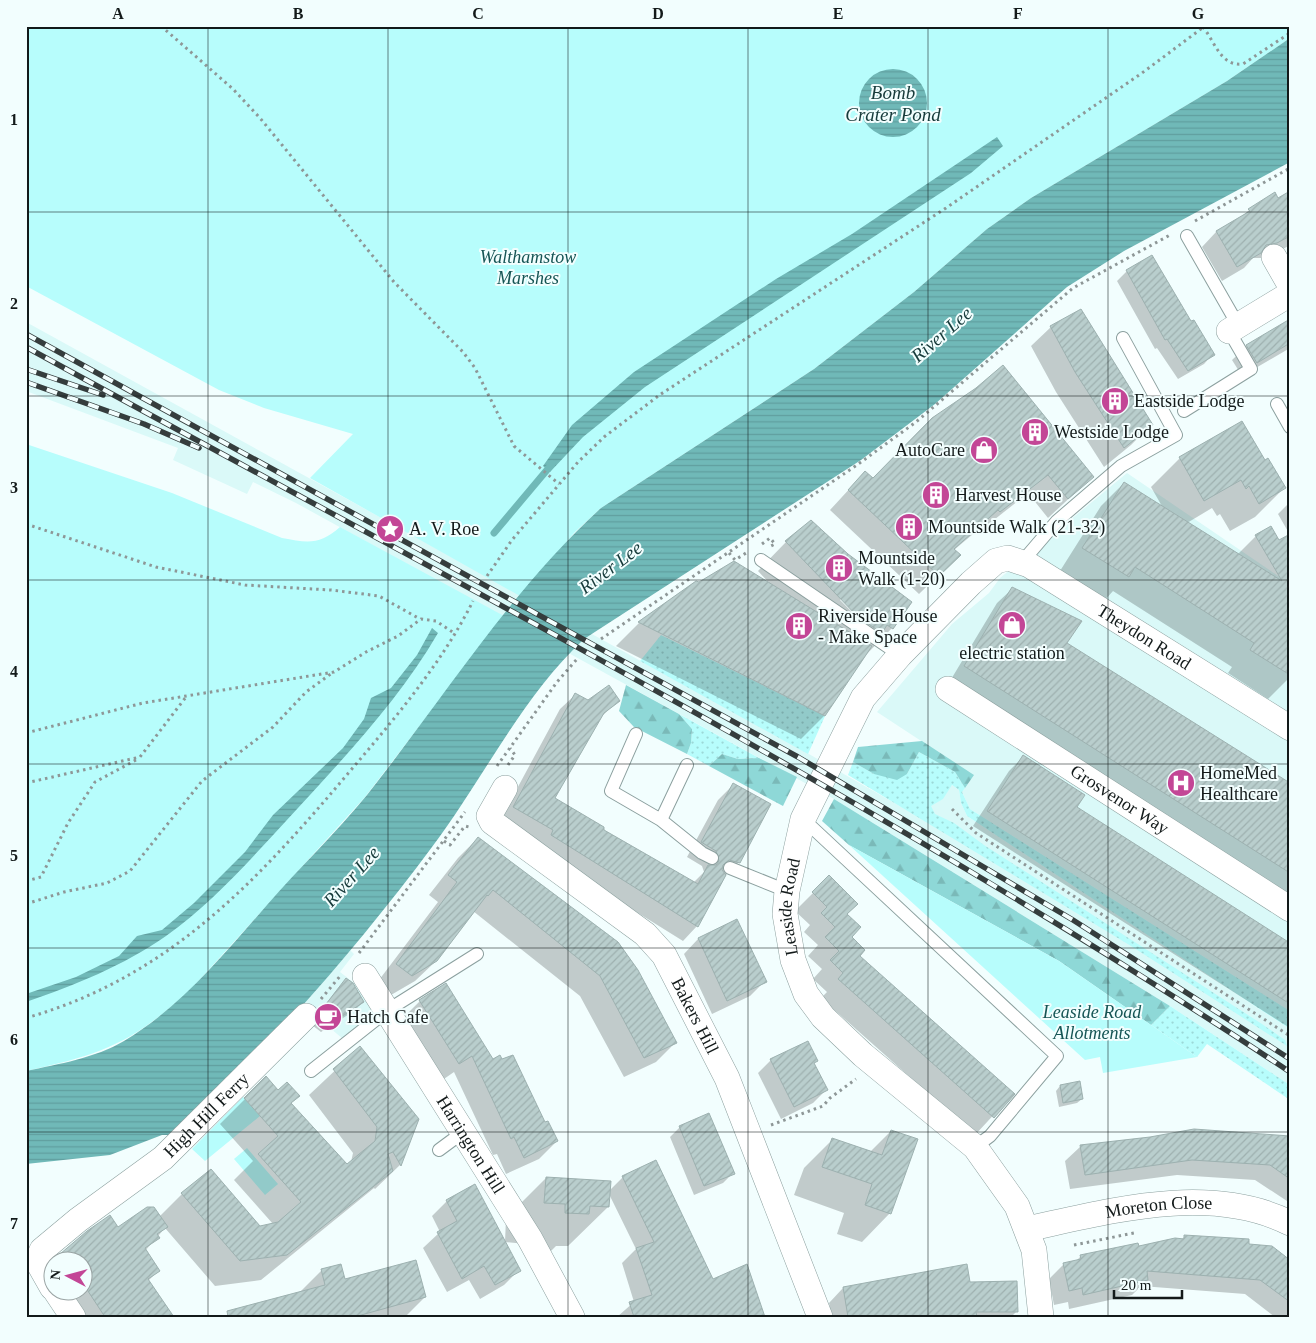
<svg xmlns="http://www.w3.org/2000/svg" width="1316" height="1343" font-family="'Times New Roman',serif">
  <style>
    .built { fill: #daf9f8 }
    .grass { fill: url(#grass-dots) }
    .forest { fill: url(#forest-firs) }
    .green { fill: #b7fdfc }
    .water { fill: url(#water-rules) }
    .shadow { fill: #0003; fill-rule: evenodd }
    .lines { fill: none; stroke-linecap: round; stroke-linejoin: round }
    .stream { stroke: #70b9b8; stroke-width: 7 }
    .building { fill: url(#building-hatch); stroke: #9db1b0 }
    .service-casing { stroke: #8ca09f; stroke-width: 14 }
    .minor-casing { stroke: #8ca09f; stroke-width: 26 }
    .path { stroke: #8e9797; stroke-width: 3; stroke-dasharray: 2.5 4; stroke-linecap: butt }
    .service { stroke: #fff; stroke-width: 12 }
    .minor { stroke: #fff; stroke-width: 25 }
    .rail-casing { stroke: #353d3d; stroke-width: 5.5 }
    .rail { stroke: #f2fefe; stroke-width: 4; stroke-dasharray: 11; stroke-linecap: butt }
    .grid { fill: none; stroke: #131a1a; stroke-width: 1; stroke-opacity: 0.55 }
    .labels { text-anchor: middle; stroke-width: 4; stroke-linejoin: round; paint-order: stroke }
    .park-label { font-size: 18px; font-style: italic; fill: #155555; stroke: #f2fefe }
    .poi-label { font-size: 18px; fill: #131a1a; stroke: #f2fefe; text-anchor: start }
    .street-label { font-size: 18px; fill: #131a1a; stroke: #f2fefe }
    .water-label { font-size: 19px; font-style: italic; fill: #173b3b; stroke: #f2fefe }
    .neatline { fill: none; stroke: #131a1a; stroke-width: 2 }
    .grid-label { font-size: 16px; text-anchor: middle; font-weight: bold; fill: #131a1a }
  </style>
  <defs>
    <pattern id="grass-dots" width="8" height="8" patternUnits="userSpaceOnUse" patternTransform="scale(1.25)"><rect width="8" height="8" fill="#b7fdfc"/><path d="M2 2h.1M6 6h.1" fill="none" stroke="#9cd8d7" stroke-width="1.8" stroke-linecap="round"/></pattern>
    <pattern id="forest-firs" width="22" height="20" patternUnits="userSpaceOnUse" patternTransform="scale(1.25)"><rect width="22" height="20" fill="#8ed8d7"/><path d="M5 1l3.5 6h-7zM16 11l3.5 6h-7z" fill="#7ab9b8"/></pattern>
    <pattern id="water-rules" width="6" height="5" patternUnits="userSpaceOnUse" patternTransform="scale(1.25)"><rect width="6" height="5" fill="#70b9b8"/><path d="M0 2.5h6" fill="none" stroke="#609e9e"/></pattern>
    <pattern id="building-hatch" width="6" height="6" patternUnits="userSpaceOnUse" patternTransform="scale(1.25)"><rect width="6" height="6" fill="#b9cecd"/><path d="M-1 1l2-2M0 6l6-6M5 7l2-2" fill="none" stroke="#9eb0af"/></pattern>
  </defs>
  <rect width="100%" height="100%" fill="#f2fefe"/>
  <path class="built" d="M 26,322 L 802,750 L 910,812 L 942,799 L 952,785 L 959,790 L 961,803 L 967,816 L 1290,1029 L 1290,1085 L 1170,1006 L 834,799 L 296,503 L 253,482 L 247,494 L 173,460 L 178,448 L 26,391 Z
    M 1127,473 L 1290,584 L 1290,1011 L 970,809 L 962,792 L 973,775 L 877,712 L 952,624 L 989,593 L 1000,578 Z
    M 350,950 L 354,954 L 340,972 L 367,993 L 377,1012 L 343,1039 L 303,1005 Z"/>
  <path class="grass" d="M 661,635 L 825,716 L 808,754 L 640,661 Z
    M 679,714 L 759,758 L 738,759 L 722,754 L 709,766 L 687,754 L 691,743 L 692,729 Z
    M 919,752 L 955,772 L 965,788 L 962,792 L 970,809 L 1290,1011 L 1290,1029 L 967,816 L 961,803 L 959,790 L 952,785 L 943,799 L 931,806 L 935,814 L 954,823 L 984,845 L 1262,1024 L 1285,1040 L 1287,1046 L 1131,946 L 848,775 L 853,762 L 874,774 L 907,774 Z
    M 1170,1006 L 1290,1085 L 1290,1100 L 1207,1044 L 1197,1057 L 1151,1025 Z"/>
  <path class="forest" d="M 626,685 L 679,714 L 692,729 L 691,743 L 687,754 L 634,727 L 619,711 Z
    M 922,741 L 974,775 L 965,788 L 955,772 L 919,752 L 907,774 L 897,780 L 874,774 L 853,762 L 858,747 Z
    M 722,754 L 738,759 L 759,758 L 797,777 L 783,806 L 709,766 Z
    M 834,799 L 1170,1006 L 1151,1025 L 1059,961 L 849,845 L 822,821 Z"/>
  <path class="green" d="M 26,26 L 1290,26 L 1290,38 L 1227,81 L 1031,198 L 987,229 L 914,292 L 814,369 L 601,508 L 575,532 L 520,596 L 310,478 L 353,434 L 264,408 L 219,390 L 26,286 Z
    M 26,444 L 172,493 L 282,538 C 308,543 320,545 340,527 L 504,616 L 365,797 L 194,986 C 135,1042 104,1054 26,1071 Z
    M 849,845 L 1059,961 L 1197,1057 L 1103,1073 L 1100,1057 L 1085,1060 Z
    M 243,1097 L 260,1116 L 205,1161 L 192,1149 Z
    M 247,1148 L 278,1184 L 265,1195 L 234,1159 Z"/>
  <path class="water" d="M 1290,38 L 1290,162 L 1124,251 L 1067,287 L 935,404 L 861,460 L 584,639 C 521,698 484,778 432,847 C 380,917 322,986 262,1050 C 235,1080 204,1107 176,1135 L 162,1135 L 110,1155 L 26,1164 L 26,1071 C 59,1064 95,1058 124,1041 C 181,1007 224,954 267,905 C 299,868 336,833 367,795 C 443,699 510,591 601,508 L 814,369 L 914,292 L 987,229 L 1031,198 L 1227,81 Z
    M859 103a34 34 0 1 1 68 0a34 34 0 1 1-68 0Z
    M 997,137 L 1003,146 L 971,173 L 645,387 L 583,437 L 550,472 L 543,466 L 572,425 L 634,372 L 776,279 L 852,234 Z
    M 432,628 L 438,633 C 398,702 340,762 286,821 C 249,861 211,904 166,936 C 123,966 75,985 26,1002 L 26,994 L 76,977 L 119,956 L 137,936 L 162,930 L 194,903 L 245,852 L 273,815 L 343,748 L 364,719 L 371,698 L 391,688 L 417,655 Z"/>
  <path class="shadow" d="M 1290,192 L 1290,245 L 1283,249 L 1281,246 L 1261,258 L 1253,258 L 1244,268 L 1222,281 L 1202,247 L 1216,232 L 1240,218 L 1249,210 L 1278,200 Z
    M 1127,271 L 1191,323 L 1213,354 L 1204,364 L 1178,379 L 1157,348 L 1155,349 L 1117,281 Z
    M 1290,321 L 1290,348 L 1242,376 L 1232,360 L 1247,346 Z
    M 1051,327 L 1151,425 L 1131,445 L 1104,467 L 1056,392 L 1031,346 Z
    M 933,419 L 1092,477 L 1048,518 L 1028,493 L 980,531 L 979,529 L 954,550 L 959,555 L 919,594 L 830,510 L 865,472 L 873,479 Z
    M 1180,458 L 1265,462 L 1284,488 L 1255,517 L 1230,531 L 1220,514 L 1217,516 L 1212,508 L 1187,523 L 1237,555 L 1256,536 L 1279,542 L 1290,535 L 1290,677 L 1268,699 L 1228,673 L 1232,667 L 1113,591 L 1105,600 L 1060,571 L 1101,506 L 1124,483 L 1163,508 L 1151,487 Z
    M 1290,502 L 1290,535 L 1278,514 Z
    M 811,522 L 892,628 L 863,658 L 824,716 L 801,739 L 616,646 L 639,623 L 696,582 L 769,583 L 758,571 L 786,542 ZM 841,599 L 863,620 L 862,622 L 840,600 Z
    M 1012,589 L 1065,644 L 1290,785 L 1290,897 L 950,681 L 997,603 Z
    M 575,695 L 588,702 L 619,700 L 599,719 L 554,799 L 602,831 L 693,883 L 704,872 L 702,866 L 687,857 L 718,800 L 733,785 L 739,862 L 724,877 L 697,926 L 683,941 L 537,850 L 499,822 L 560,709 Z
    M 1024,756 L 1076,808 L 1290,944 L 1290,1028 L 973,826 L 1009,771 Z
    M 478,838 L 676,1042 L 656,1062 L 624,1077 L 580,996 L 473,911 L 436,961 L 415,981 L 391,995 L 376,984 L 438,902 L 429,895 L 458,858 Z
    M 829,877 L 845,914 L 850,937 L 858,956 L 1013,1094 L 975,1135 L 821,998 L 827,992 L 813,979 L 822,969 L 808,956 L 818,945 L 804,932 L 810,925 L 795,911 Z
    M 736,920 L 765,981 L 750,996 L 712,1014 L 684,954 L 698,939 Z
    M 346,979 L 363,1002 L 354,1011 L 321,1032 L 312,1025 L 311,1022 Z
    M 420,1001 L 492,1060 L 502,1061 L 557,1141 L 539,1159 L 506,1174 L 497,1154 L 493,1155 L 454,1072 L 441,1081 L 402,1019 Z
    M 359,1048 L 418,1120 L 400,1165 L 375,1189 L 374,1188 L 261,1280 L 215,1286 L 165,1228 L 145,1251 L 158,1271 L 148,1281 L 172,1317 L 63,1317 L 52,1290 L 82,1290 L 82,1260 L 56,1260 L 63,1253 L 117,1228 L 159,1217 L 182,1194 L 211,1171 L 260,1227 L 273,1224 L 234,1180 L 253,1161 L 220,1124 L 266,1078 L 346,1166 L 351,1162 L 353,1153 L 309,1095 Z
    M 771,1060 L 826,1090 L 813,1103 L 781,1119 L 758,1073 Z
    M 1060,1086 L 1082,1099 L 1077,1103 L 1059,1107 L 1056,1091 Z
    M 680,1127 L 733,1173 L 723,1183 L 694,1195 L 670,1137 Z
    M 891,1131 L 890,1213 L 862,1242 L 837,1234 L 844,1213 L 794,1195 L 804,1168 L 833,1139 L 870,1152 Z
    M 1150,1139 L 1290,1142 L 1290,1203 L 1255,1180 L 1177,1175 L 1070,1189 L 1065,1161 L 1080,1147 Z
    M 623,1177 L 713,1281 L 764,1317 L 617,1317 L 634,1302 L 622,1263 L 636,1249 L 609,1194 L 608,1207 L 568,1246 L 556,1246 L 548,1254 L 526,1244 L 505,1242 L 506,1218 L 546,1178 L 609,1191 Z
    M 447,1201 L 519,1270 L 504,1285 L 480,1299 L 469,1280 L 447,1292 L 423,1248 L 440,1232 L 432,1216 Z
    M 1185,1236 L 1247,1245 L 1290,1261 L 1290,1317 L 1275,1317 L 1245,1294 L 1141,1286 L 1132,1295 L 1069,1309 L 1068,1302 L 1054,1305 L 1049,1279 L 1064,1264 L 1076,1261 L 1081,1256 L 1181,1240 Z
    M 340,1265 L 344,1280 L 425,1297 L 405,1317 L 244,1317 L 299,1293 L 321,1271 Z
    M 969,1283 L 1017,1311 L 1011,1317 L 832,1317 L 829,1303 L 843,1288 Z"/>
  <g class="lines">
    <path class="stream" d="M 494,533 L 552,464"/>
  </g>
  <path class="building" d="M 1290,191 L 1290,236 L 1277,243 L 1266,245 L 1261,253 L 1237,267 L 1216,231 L 1250,211 L 1248,209 L 1275,192 L 1278,198 Z
    M 1152,255 L 1191,321 L 1194,320 L 1215,355 L 1188,371 L 1167,339 L 1165,340 L 1126,270 Z
    M 1081,309 L 1153,425 L 1124,448 L 1075,372 L 1050,326 Z
    M 1290,319 L 1290,343 L 1257,363 L 1246,345 Z
    M 1003,365 L 1094,477 L 1068,499 L 1048,475 L 1000,512 L 998,510 L 954,549 L 961,555 L 939,576 L 848,490 L 865,471 L 873,478 L 932,418 L 976,388 Z
    M 1242,421 L 1265,460 L 1268,458 L 1286,488 L 1259,504 L 1249,486 L 1246,489 L 1241,480 L 1204,501 L 1179,457 Z
    M 1124,482 L 1282,581 L 1255,535 L 1271,526 L 1279,540 L 1290,534 L 1290,675 L 1250,650 L 1254,643 L 1135,567 L 1129,577 L 1082,548 Z
    M 811,520 L 848,554 L 912,602 L 893,629 L 887,625 L 882,633 L 858,617 L 785,541 Z
    M 734,561 L 872,646 L 825,716 L 638,622 L 696,581 L 699,582 Z
    M 1012,587 L 1082,621 L 1067,643 L 1290,783 L 1290,873 L 964,666 Z
    M 609,685 L 620,701 L 604,713 L 555,798 L 604,827 L 604,830 L 698,884 L 708,865 L 716,865 L 719,861 L 716,851 L 701,842 L 733,783 L 771,804 L 740,863 L 729,860 L 723,865 L 722,870 L 726,875 L 698,927 L 551,835 L 553,830 L 513,807 L 575,693 L 588,700 Z
    M 1023,755 L 1085,795 L 1077,807 L 1290,943 L 1290,1004 L 987,811 Z
    M 478,837 L 618,942 L 638,970 L 677,1043 L 644,1058 L 600,976 L 493,890 L 488,896 L 487,895 L 437,961 L 412,976 L 396,964 L 457,882 L 448,875 Z
    M 829,875 L 858,904 L 847,914 L 861,927 L 852,937 L 865,950 L 860,956 L 1015,1094 L 994,1118 L 838,979 L 843,973 L 830,960 L 839,951 L 825,937 L 835,927 L 821,913 L 827,907 L 812,892 Z
    M 737,919 L 767,982 L 727,1001 L 698,938 Z
    M 346,978 L 353,983 L 364,1002 L 330,1024 L 320,1016 L 320,1012 Z
    M 446,983 L 493,1059 L 500,1055 L 502,1059 L 513,1055 L 545,1122 L 548,1121 L 558,1141 L 524,1158 L 514,1137 L 511,1139 L 472,1056 L 459,1064 L 419,1000 Z
    M 808,1041 L 818,1061 L 814,1063 L 828,1090 L 794,1107 L 770,1059 Z
    M 360,1046 L 419,1119 L 401,1166 L 393,1152 L 388,1154 L 393,1171 L 287,1255 L 240,1261 L 181,1193 L 211,1169 L 260,1226 L 278,1222 L 301,1202 L 258,1154 L 278,1136 L 244,1098 L 266,1076 L 278,1090 L 287,1082 L 300,1096 L 291,1103 L 347,1164 L 375,1141 L 377,1127 L 333,1069 Z
    M 1080,1081 L 1083,1099 L 1063,1103 L 1060,1085 Z
    M 709,1113 L 735,1174 L 704,1186 L 679,1126 Z
    M 1194,1129 L 1290,1136 L 1290,1179 L 1270,1165 L 1192,1160 L 1085,1175 L 1080,1145 L 1150,1137 Z
    M 891,1130 L 918,1139 L 891,1214 L 865,1205 L 872,1184 L 822,1167 L 832,1138 L 882,1155 Z
    M 656,1160 L 713,1279 L 747,1264 L 765,1317 L 634,1317 L 629,1302 L 652,1295 L 636,1248 L 654,1242 L 622,1176 Z
    M 546,1177 L 611,1181 L 609,1207 L 590,1206 L 589,1214 L 565,1213 L 565,1204 L 544,1203 Z
    M 475,1184 L 521,1271 L 495,1285 L 484,1266 L 462,1279 L 437,1232 L 457,1221 L 446,1200 Z
    M 147,1207 L 154,1207 L 168,1227 L 157,1234 L 160,1238 L 145,1248 L 160,1271 L 148,1279 L 174,1317 L 105,1317 L 82,1282 L 82,1260 L 53,1260 L 87,1231 L 110,1215 L 118,1227 Z
    M 1184,1235 L 1249,1239 L 1249,1244 L 1272,1246 L 1290,1260 L 1290,1302 L 1260,1280 L 1147,1271 L 1148,1280 L 1083,1295 L 1082,1288 L 1069,1291 L 1063,1263 L 1081,1259 L 1080,1255 L 1138,1243 L 1139,1246 L 1175,1238 L 1184,1239 Z
    M 416,1260 L 426,1297 L 354,1317 L 228,1317 L 227,1311 L 325,1285 L 321,1269 L 341,1264 L 345,1279 Z
    M 967,1264 L 970,1282 L 1017,1281 L 1018,1312 L 976,1312 L 977,1317 L 848,1317 L 843,1287 Z"/>
  <g class="lines">
    <defs>
      <path id="service" d="M 1187,236 L 1238,325
        M 1277,404 L 1290,427
        M 1184,411 L 1251,369 L 1229,331
        M 761,560 L 900,655
        M 1022,562 L 1057,521 L 1121,466 L 1176,435 L 1123,338
        M 636,734 L 611,791 L 661,820 L 702,853 L 712,858
        M 803,819 L 1057,1056 L 990,1136 L 975,1147
        M 661,820 L 687,765
        M 730,868 L 787,891
        M 311,1071 L 388,1010 L 477,954
        M 439,1150 L 462,1133"/>
      <g id="minor">
        <path d="M 1274,257 L 1290,285"/>
        <path d="M 1229,331 L 1290,294"/>
        <path id="s1" d="M 948,689 L 1290,909"/>
        <path id="s2" d="M 505,788 L 489,816 L 492,822 L 645,934 L 664,955 L 727,1078 L 820,1317"/>
        <path id="s3" d="M 365,976 L 530,1239 L 572,1317"/>
        <path id="s4" d="M 1027,1229 C 1111,1211 1209,1183 1290,1223"/>
        <path id="s5" d="M 52,1287 L 39,1264 L 39,1257 L 42,1250 L 78,1220 L 163,1158 L 306,1016"/>
        <path d="M 55,1290 L 73,1317"/>
        <path id="s6" d="M 1041,1317 L 1034,1250 L 1017,1206 L 975,1147 L 863,1055 L 823,1017 L 806,994 L 793,960 L 785,914 L 787,891 L 803,819 L 863,698 L 900,655 L 971,583 L 996,561 L 1008,558 L 1029,565 L 1290,728"/>
      </g>
    </defs>
    <use href="#service" class="service-casing"/>
    <use href="#minor" class="minor-casing"/>
    <path class="path" d="M 161,26 L 233,89 L 260,118 L 394,282 L 463,352 L 475,368 L 514,446 L 559,484
      M 1203,27 C 1215,42 1221,67 1243,64 L 1290,33
      M 1195,221 L 1290,168
      M 26,524 L 156,567 L 245,585 L 331,590 L 379,596 L 420,619
      M 762,544 L 770,538 L 775,544 L 771,546
      M 729,553 L 735,560 L 746,553
      M 487,576 L 512,540 L 578,462 L 604,437 L 661,394 L 946,208 L 1142,73 L 1205,26
      M 601,639 L 857,465 L 916,422 L 1073,288 L 1170,235
      M 26,733 L 143,703 L 334,672 L 366,652 L 398,636 L 421,619 L 436,621 L 454,633
      M 508,765 L 515,755 L 510,748
      M 497,766 L 557,682 L 577,659
      M 26,783 L 140,757 L 186,697
      M 952,809 L 976,833 L 1290,1036
      M 444,841 L 450,845 L 465,826 L 469,827
      M 26,881 L 41,877 L 68,823 L 95,782 L 136,760
      M 26,904 L 64,892 L 107,883 L 130,871 L 202,781 L 273,727 L 306,692 L 332,673
      M 359,953 L 465,812
      M 321,999 L 341,975
      M 26,1018 C 170,977 258,880 351,770 C 396,717 442,663 473,601
      M 771,1125 L 823,1106 L 830,1098 L 856,1079
      M 1074,1245 L 1134,1233
      M 436,1317 L 455,1317"/>
    <use href="#service" class="service"/>
    <use href="#minor" class="minor"/>
    <defs>
      <path id="rail" d="M 26,334 L 798,757 L 1073,920 L 1290,1059
        M 26,347 C 452,581 885,803 1290,1072
        M 26,369 L 103,395
        M 26,382 L 144,424 L 199,448"/>
    </defs>
    <use href="#rail" class="rail-casing"/>
    <use href="#rail" class="rail"/>
  </g>
  <path class="grid" d="M 208,26 L 208,1317M 388,26 L 388,1317M 568,26 L 568,1317M 748,26 L 748,1317M 928,26 L 928,1317M 1108,26 L 1108,1317M 26,212 L 1290,212M 26,396 L 1290,396M 26,580 L 1290,580M 26,764 L 1290,764M 26,948 L 1290,948M 26,1132 L 1290,1132"/>
  <defs>
    <symbol id="building-disc" viewBox="-11 -11 22 22"><circle r="9.5" fill="#c34696" stroke="#f2fefe"/><path d="M-4-6H4V6H1V3H-1V6H-4ZM-2.5-4.3h1.7v1.8h-1.7ZM.8-4.3h1.7v1.8H.8ZM-2.5-1h1.7V.8h-1.7ZM.8-1h1.7V.8H.8Z" fill="#fff"/></symbol>
    <symbol id="shop-disc" viewBox="-11 -11 22 22"><circle r="9.5" fill="#c34696" stroke="#f2fefe"/><path d="M-5-2.5h2.3a2.7 3.5 0 0 1 5.4 0H5L5.5 6h-11ZM-1.5-2.5h3a1.5 2.3 0 0 0-3 0Z" fill="#fff"/></symbol>
    <symbol id="sight-disc" viewBox="-11 -11 22 22"><circle r="9.5" fill="#c34696" stroke="#f2fefe"/><path d="M0-6L1.8-2.2L6-1.7L2.9 1.2L3.7 5.4L0 3.3L-3.7 5.4L-2.9 1.2L-6-1.7L-1.8-2.2Z" fill="#fff"/></symbol>
    <symbol id="hospital-disc" viewBox="-11 -11 22 22"><circle r="9.5" fill="#c34696" stroke="#f2fefe"/><path d="M-5-5h3v3.5h4V-5h3V5h-3V1.5h-4V5h-3Z" fill="#fff"/></symbol>
    <symbol id="cafe-disc" viewBox="-11 -11 22 22"><circle r="9.5" fill="#c34696" stroke="#f2fefe"/><path d="M-5.5-4.5H6V0H3Q3 3.5 0 3.5H-2.5Q-5.5 3.5-5.5 0ZM3-3.2v2h1.7v-2ZM-6 4.5H4V6H-6Z" fill="#fff"/></symbol>
  </defs>
  <g fill-rule="evenodd">
    <use href="#building-disc" x="1099" y="385" width="32" height="32"/>
    <use href="#building-disc" x="1019" y="416" width="32" height="32"/>
    <use href="#shop-disc" x="968" y="434" width="32" height="32"/>
    <use href="#building-disc" x="920" y="479" width="32" height="32"/>
    <use href="#building-disc" x="893" y="511" width="32" height="32"/>
    <use href="#sight-disc" x="374" y="513" width="32" height="32"/>
    <use href="#building-disc" x="823" y="552" width="32" height="32"/>
    <use href="#shop-disc" x="996" y="609" width="32" height="32"/>
    <use href="#building-disc" x="783" y="610" width="32" height="32"/>
    <use href="#hospital-disc" x="1165" y="767" width="32" height="32"/>
    <use href="#cafe-disc" x="312" y="1001" width="32" height="32"/>
  </g>
  <g class="labels">
    <g class="park-label">
      <text x="528" y="263">Walthamstow<tspan x="528" dy="21">Marshes</tspan></text>
      <text x="1092" y="1018">Leaside Road<tspan x="1092" dy="21">Allotments</tspan></text>
    </g>
    <g class="poi-label">
      <text x="1134" y="407">Eastside Lodge</text>
      <text x="1054" y="438">Westside Lodge</text>
      <text x="965" y="456" text-anchor="end">AutoCare</text>
      <text x="955" y="501">Harvest House</text>
      <text x="928" y="533">Mountside Walk (21-32)</text>
      <text x="409" y="535">A. V. Roe</text>
      <text x="858" y="564">Mountside<tspan x="858" dy="21">Walk (1-20)</tspan></text>
      <text x="818" y="622">Riverside House<tspan x="818" dy="21">- Make Space</tspan></text>
      <text x="1012" y="659" text-anchor="middle">electric station</text>
      <text x="1200" y="779">HomeMed<tspan x="1200" dy="21">Healthcare</tspan></text>
      <text x="347" y="1023">Hatch Cafe</text>
    </g>
    <g class="street-label">
      <text dy="6" stroke="none"><textPath href="#s6" startOffset="1092">Theydon Road</textPath></text>
      <text dy="6" stroke="none"><textPath href="#s1" startOffset="204">Grosvenor Way</textPath></text>
      <text dy="6" stroke="none"><textPath href="#s6" startOffset="506">Leaside Road</textPath></text>
      <text dy="6" stroke="none"><textPath href="#s2" startOffset="325">Bakers Hill</textPath></text>
      <text dy="6" stroke="none"><textPath href="#s5" startOffset="254">High Hill Ferry</textPath></text>
      <text dy="6" stroke="none"><textPath href="#s3" startOffset="199">Harrington Hill</textPath></text>
      <text dy="6" stroke="none"><textPath href="#s4" startOffset="134">Moreton Close</textPath></text>
    </g>
    <g class="water-label">
      <text x="893" y="99">Bomb<tspan x="893" dy="22">Crater Pond</tspan></text>
      <text transform="translate(941 334) rotate(-41)" y="7">River Lee</text>
      <text transform="translate(610 567) rotate(-37)" y="7">River Lee</text>
      <text transform="translate(351 876) rotate(-48)" y="7">River Lee</text>
    </g>
  </g>
  <rect width="1316" height="1343" fill="none" stroke="#f2fefe" stroke-width="55"/>
  <g transform="translate(68 1276) rotate(276)"><circle r="24" fill="#f2fefe" stroke="#99a3a3"/>
  <path d="M0-4L9 19L0 12L-9 19Z" fill="#c34696"/>
  <text y="-8" font-size="14" font-weight="bold" text-anchor="middle" fill="#131a1a">N</text>
  </g>
  <path d="M1114 1290v8h68v-8" fill="none" stroke="#131a1a" stroke-width="2.5"/>
  <text x="1121" y="1290" font-size="15" fill="#131a1a" stroke="#f2fefe" stroke-width="4" paint-order="stroke">20 m</text>
  <rect x="28" y="28" width="1260" height="1288" class="neatline"/>
  <g class="grid-label">
    <text x="118" y="19">A</text>
    <text x="298" y="19">B</text>
    <text x="478" y="19">C</text>
    <text x="658" y="19">D</text>
    <text x="838" y="19">E</text>
    <text x="1018" y="19">F</text>
    <text x="1198" y="19">G</text>
    <text x="14" y="125">1</text>
    <text x="14" y="309">2</text>
    <text x="14" y="493">3</text>
    <text x="14" y="677">4</text>
    <text x="14" y="861">5</text>
    <text x="14" y="1045">6</text>
    <text x="14" y="1229">7</text>
  </g>
</svg>
